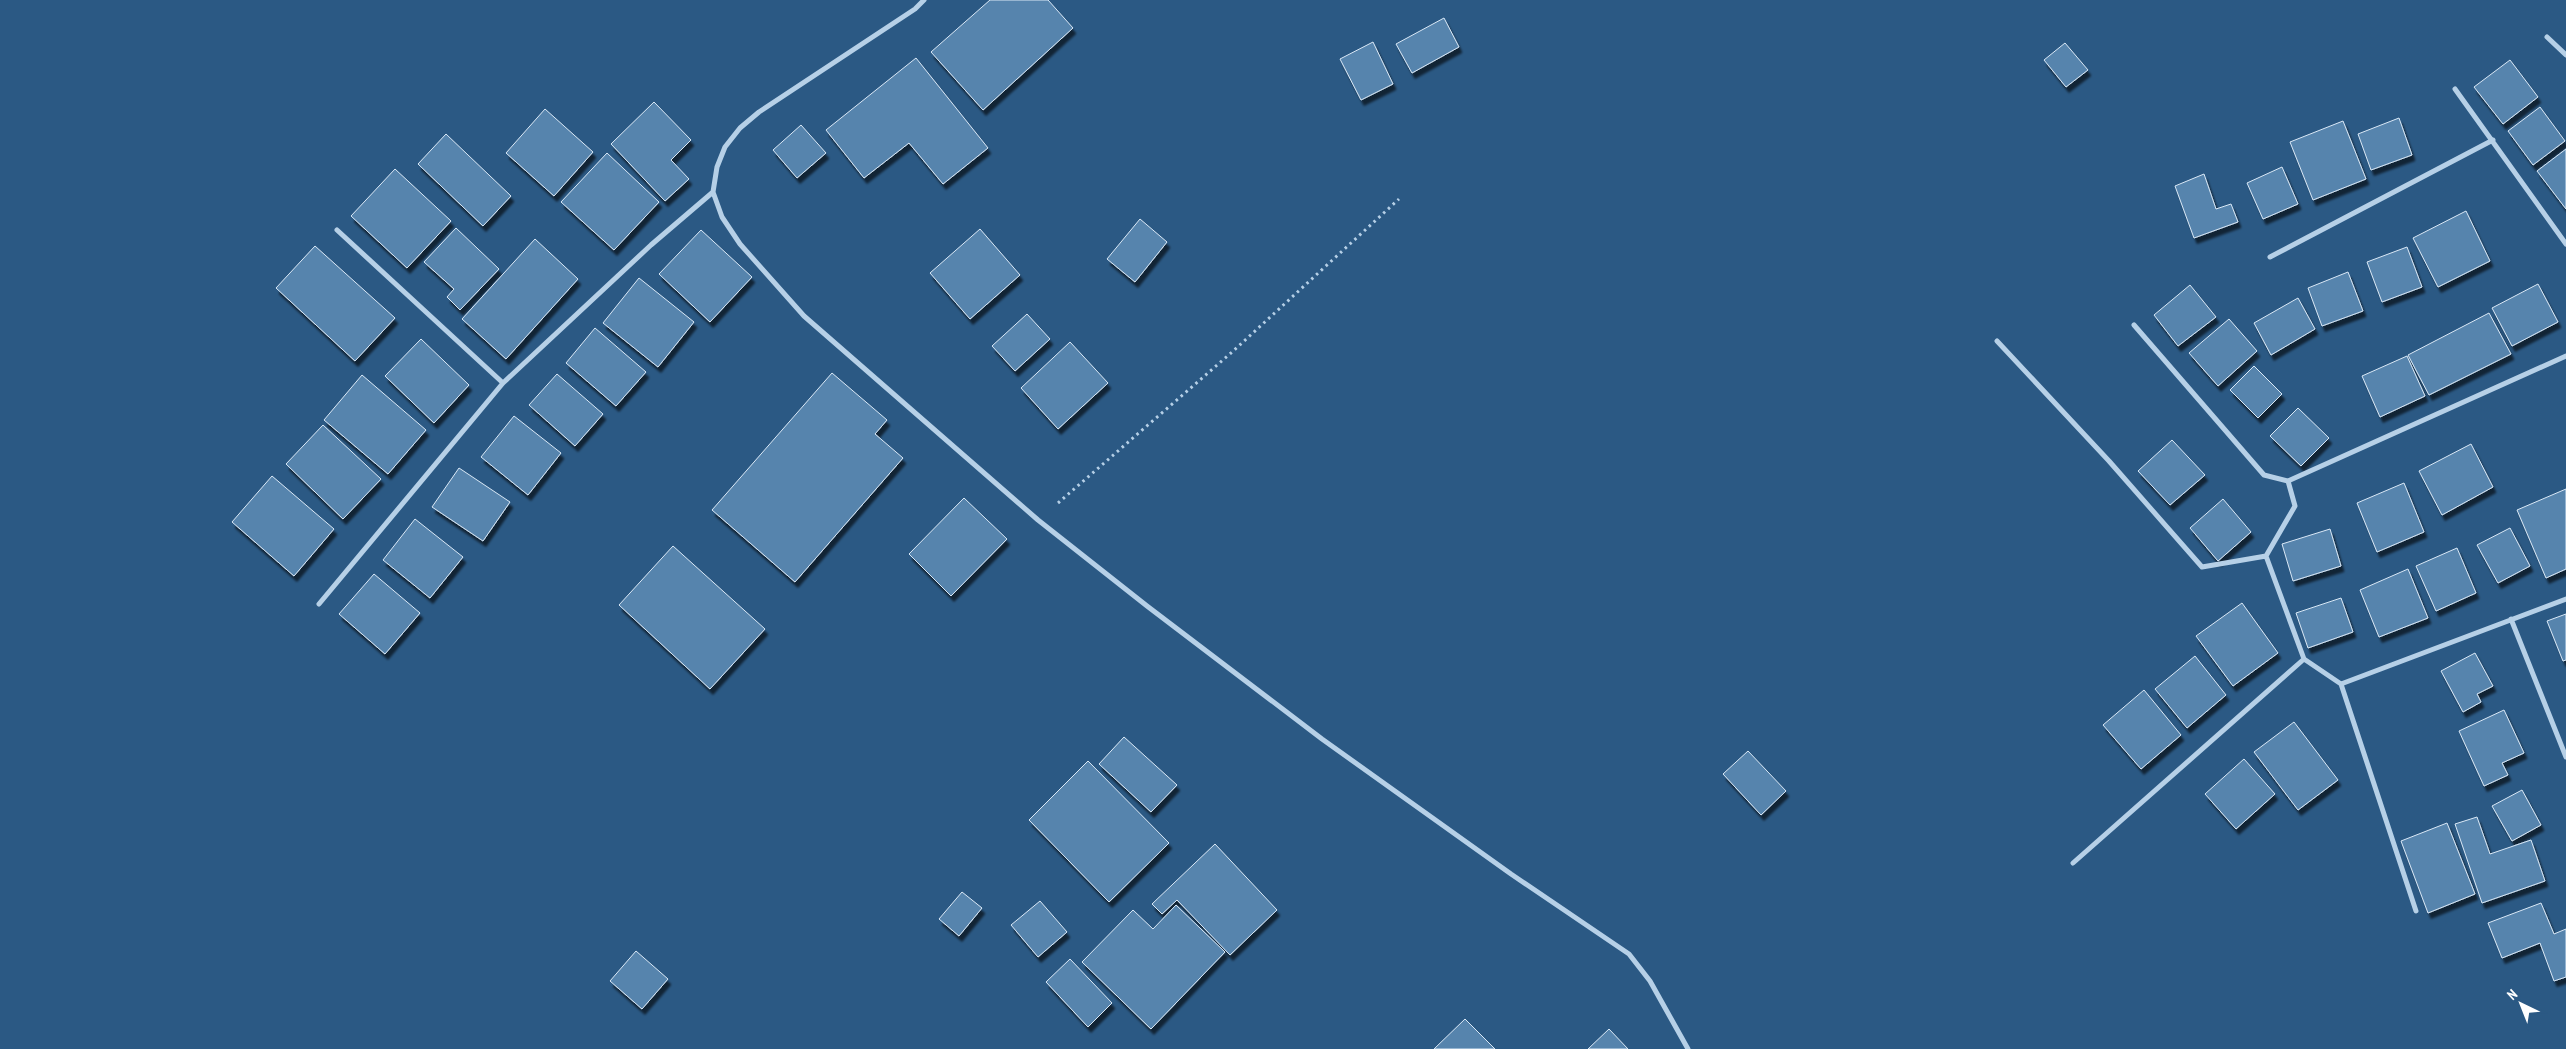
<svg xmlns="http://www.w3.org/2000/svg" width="2566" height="1049" font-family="'PT Sans Narrow',sans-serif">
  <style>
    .building { fill: #5784ad; stroke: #d9e8f6; filter: url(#shadow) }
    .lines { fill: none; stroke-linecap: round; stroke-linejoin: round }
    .path { stroke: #b6d0e7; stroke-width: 3; stroke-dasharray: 2.5 4; stroke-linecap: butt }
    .street { stroke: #b6d0e7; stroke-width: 5 }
  </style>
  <defs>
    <filter id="shadow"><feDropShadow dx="3" dy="5.5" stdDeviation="1" flood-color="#0009"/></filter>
  </defs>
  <rect width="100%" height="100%" fill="#2b5984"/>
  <path class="building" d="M 990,0 L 1048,0 L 1073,28 L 983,110 L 931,52 Z
    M 1444,18 L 1459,47 L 1412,73 L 1396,44 Z
    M 1373,42 L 1393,84 L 1361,100 L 1340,59 Z
    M 2065,43 L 2088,70 L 2066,87 L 2044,60 Z
    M 916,58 L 988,148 L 943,184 L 909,143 L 864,178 L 826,130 Z
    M 2510,60 L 2538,97 L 2503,124 L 2474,87 Z
    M 654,102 L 691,140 L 671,160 L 689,179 L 665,201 L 611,144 Z
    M 2540,107 L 2565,141 L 2533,165 L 2508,131 Z
    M 545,109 L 593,152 L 554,196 L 506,153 Z
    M 2399,118 L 2412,155 L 2371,170 L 2358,134 Z
    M 2343,121 L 2366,179 L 2313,200 L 2290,142 Z
    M 801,125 L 826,153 L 797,178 L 773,150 Z
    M 446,134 L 511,196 L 483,226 L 418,164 Z
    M 2566,149 L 2566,209 L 2537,171 Z
    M 607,153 L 659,202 L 614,250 L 561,202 Z
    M 2282,167 L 2298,204 L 2263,219 L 2247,183 Z
    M 395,169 L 451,221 L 407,268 L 351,216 Z
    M 2204,174 L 2216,209 L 2231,204 L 2238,222 L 2194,238 L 2175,186 Z
    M 2466,211 L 2490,261 L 2438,287 L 2413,238 Z
    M 1140,219 L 1167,242 L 1135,282 L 1107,259 Z
    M 456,228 L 499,269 L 460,310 L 447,297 L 454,289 L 424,262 Z
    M 980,229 L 1020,275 L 970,319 L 930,273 Z
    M 701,230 L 752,277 L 710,322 L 659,274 Z
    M 535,239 L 578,279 L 506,359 L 462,319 Z
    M 315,246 L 395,318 L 355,361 L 276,288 Z
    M 2407,247 L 2422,287 L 2382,302 L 2367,262 Z
    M 2348,272 L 2363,311 L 2322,326 L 2308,288 Z
    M 639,278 L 694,322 L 658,367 L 603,323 Z
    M 2538,284 L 2558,322 L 2512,346 L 2492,308 Z
    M 2190,285 L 2216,317 L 2178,346 L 2154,315 Z
    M 2298,298 L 2315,329 L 2271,355 L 2254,323 Z
    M 2489,313 L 2511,354 L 2429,395 L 2408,355 Z
    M 1027,314 L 1050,339 L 1015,371 L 992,346 Z
    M 2229,319 L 2257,351 L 2218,386 L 2189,353 Z
    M 595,328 L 646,372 L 616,406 L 566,363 Z
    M 421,339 L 469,385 L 434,423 L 385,376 Z
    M 1070,342 L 1108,383 L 1058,429 L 1021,388 Z
    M 2407,356 L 2425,396 L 2380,417 L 2362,376 Z
    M 2254,366 L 2282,394 L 2258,418 L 2230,390 Z
    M 832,373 L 887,420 L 875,434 L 903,458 L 795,582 L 712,510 Z
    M 557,374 L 603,414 L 575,446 L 529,405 Z
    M 362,375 L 426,430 L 388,474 L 324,420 Z
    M 2298,408 L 2329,438 L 2301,466 L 2270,436 Z
    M 514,416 L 561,453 L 528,495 L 481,457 Z
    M 323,425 L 381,479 L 343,519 L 286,464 Z
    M 2172,440 L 2205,475 L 2170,505 L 2138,471 Z
    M 2471,444 L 2493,487 L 2442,515 L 2419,471 Z
    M 459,468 L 510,502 L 483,541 L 432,507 Z
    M 272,476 L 334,529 L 294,576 L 232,522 Z
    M 2404,483 L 2424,532 L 2377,552 L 2357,503 Z
    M 2566,489 L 2566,569 L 2546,578 L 2517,510 Z
    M 964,498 L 1007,539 L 951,596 L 909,554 Z
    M 2223,499 L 2251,532 L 2218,561 L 2190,528 Z
    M 415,519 L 463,557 L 430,598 L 383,560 Z
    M 2510,528 L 2530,566 L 2498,583 L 2477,545 Z
    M 2330,529 L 2341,566 L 2293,581 L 2282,544 Z
    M 673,546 L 765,629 L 710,689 L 619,605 Z
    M 2457,548 L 2476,593 L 2436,611 L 2416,566 Z
    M 2408,569 L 2428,618 L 2379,637 L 2360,590 Z
    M 374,574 L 420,613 L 385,654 L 339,614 Z
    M 2341,598 L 2353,632 L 2308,648 L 2296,613 Z
    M 2242,603 L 2278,653 L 2233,686 L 2196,636 Z
    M 2566,614 L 2566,660 L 2563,661 L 2547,621 Z
    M 2475,653 L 2493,686 L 2477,694 L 2481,702 L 2463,712 L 2441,671 Z
    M 2195,656 L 2226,695 L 2187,728 L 2155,689 Z
    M 2144,690 L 2181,735 L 2141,769 L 2103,725 Z
    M 2504,710 L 2524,753 L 2502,763 L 2508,775 L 2484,786 L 2459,731 Z
    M 2294,722 L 2338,780 L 2298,810 L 2254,752 Z
    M 1124,737 L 1177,785 L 1151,812 L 1099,764 Z
    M 1748,751 L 1786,791 L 1761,815 L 1723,774 Z
    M 2244,759 L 2275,794 L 2236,829 L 2205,794 Z
    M 1088,761 L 1169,843 L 1109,902 L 1029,820 Z
    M 2522,790 L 2541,825 L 2512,841 L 2492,806 Z
    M 2477,817 L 2490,854 L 2531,840 L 2545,881 L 2482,903 L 2455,824 Z
    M 2447,823 L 2475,894 L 2428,913 L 2401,841 Z
    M 1215,844 L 1277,910 L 1230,955 L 1177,900 L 1162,914 L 1152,904 Z
    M 962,892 L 982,908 L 959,936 L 939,919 Z
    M 1040,901 L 1067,932 L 1038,957 L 1011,925 Z
    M 2541,903 L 2554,934 L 2566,929 L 2566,977 L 2554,981 L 2540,943 L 2502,958 L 2488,923 Z
    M 1176,905 L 1225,952 L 1151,1029 L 1082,962 L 1133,910 L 1153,929 Z
    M 636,951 L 668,979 L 642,1009 L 610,981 Z
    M 1070,959 L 1112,1003 L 1088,1027 L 1046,982 Z
    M 1465,1019 L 1495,1049 L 1434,1049 Z
    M 1609,1029 L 1628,1049 L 1588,1049 Z"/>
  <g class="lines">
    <path class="path" d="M 1058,503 L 1231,353 L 1399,199"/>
    <path class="street" d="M 924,0 L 915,9 L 759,112 L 740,128 L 725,147 L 717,167 L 713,192 L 722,217 L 740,244 L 804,316 L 1038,520 L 1147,606 L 1322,739 L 1511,874 L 1629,954 L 1650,981 L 1688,1049
      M 2547,37 L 2566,55
      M 2455,89 L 2566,244
      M 337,230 L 503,383
      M 2270,257 L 2493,140
      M 2134,325 L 2264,475 L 2288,481 L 2566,356
      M 1997,341 L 2109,461 L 2202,567 L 2266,556 L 2295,506 L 2288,481
      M 2266,556 L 2304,659
      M 319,604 L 503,383 L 651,245 L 713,192
      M 2511,619 L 2566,757
      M 2341,684 L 2416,911
      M 2073,863 L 2304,659 L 2341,684 L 2566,599"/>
  </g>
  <g transform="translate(2521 1004) rotate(317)" stroke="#2b5984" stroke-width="4" paint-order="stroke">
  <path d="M0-4L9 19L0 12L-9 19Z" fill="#ffffff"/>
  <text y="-8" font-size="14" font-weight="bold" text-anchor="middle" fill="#ffffff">N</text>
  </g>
</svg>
